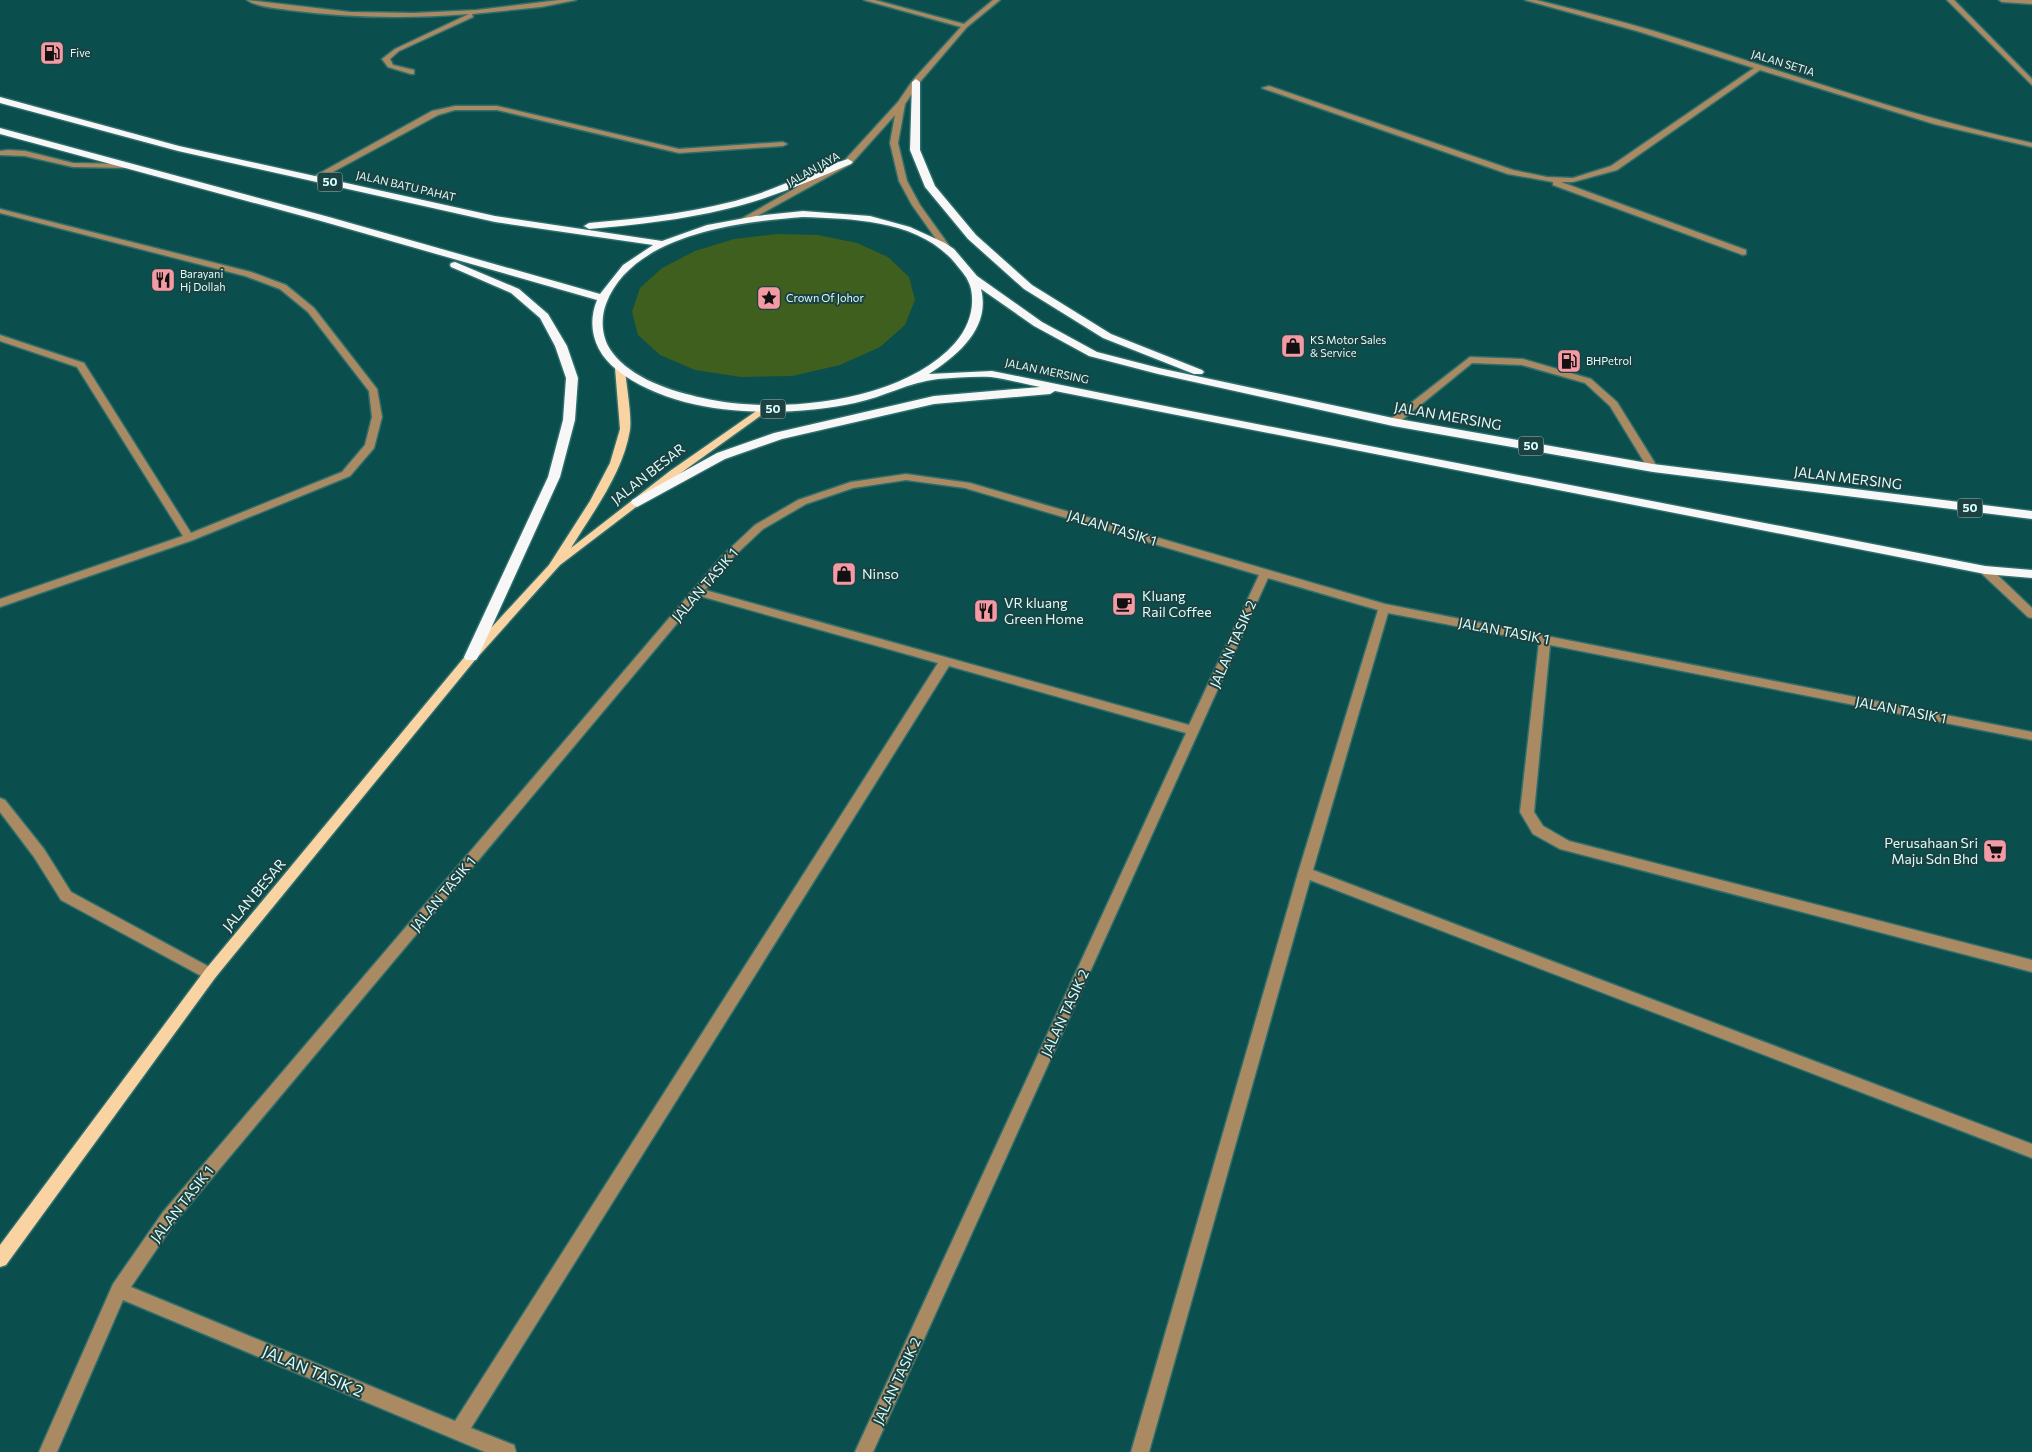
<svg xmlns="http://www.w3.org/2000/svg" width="2032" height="1452" font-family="Commissioner,sans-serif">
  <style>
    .green { fill: #3e5f1d }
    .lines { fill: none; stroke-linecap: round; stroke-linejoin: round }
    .minor-casing { stroke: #2f6e6c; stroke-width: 3 }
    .major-casing { stroke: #2f6e6c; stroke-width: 3 }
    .highway-casing { stroke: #2f6e6c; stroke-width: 3 }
    .minor { fill: #aa8a62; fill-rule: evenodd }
    .major { fill: #fad3a3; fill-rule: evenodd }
    .highway { fill: #f7f7f7; fill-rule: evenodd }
    .labels { text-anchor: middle; stroke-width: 4; stroke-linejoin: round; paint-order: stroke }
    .far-poi-label { font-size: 11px; fill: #d6fefc; stroke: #1d4140; text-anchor: start }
    .far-street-label { font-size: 11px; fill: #d6fefc; stroke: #1d4140 }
    .shield { fill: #1d4140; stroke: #9ec5c4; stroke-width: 1 }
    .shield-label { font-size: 12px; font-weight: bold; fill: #d6fefc }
    .street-label { font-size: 14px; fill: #d6fefc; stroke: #1d4140 }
    .poi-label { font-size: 14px; fill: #d6fefc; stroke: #1d4140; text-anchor: start }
    .near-street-label { font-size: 16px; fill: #d6fefc; stroke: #1d4140 }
  </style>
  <rect width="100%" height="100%" fill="#0a4f4d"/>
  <path class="green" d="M 777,234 L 818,235 L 857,243 L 888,257 L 909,277 L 915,300 L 905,325 L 880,347 L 840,365 L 792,376 L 741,377 L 695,370 L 660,355 L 638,335 L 632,312 L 640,288 L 662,268 L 695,251 L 734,239 Z"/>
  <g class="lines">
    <defs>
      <path id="minor" d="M 247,0 L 350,12 L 414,13 L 477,10 L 559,0 L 576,0 L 541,7 L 472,14 L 473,17 L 399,51 L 390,59 L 393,65 L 414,70 L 414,74 L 411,74 L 388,67 L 382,59 L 395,49 L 469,14 C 409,19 348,18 288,10 C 275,8 257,7 247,0 Z
        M 864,0 L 875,0 L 964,24 L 993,0 L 1000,0 L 967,27 L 919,83 L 905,104 L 898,143 L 907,181 L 920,205 L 953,251 L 952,253 L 946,253 L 912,205 L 899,181 L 890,143 L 895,115 L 851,164 L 748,221 L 741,219 L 845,160 L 898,102 L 913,80 L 961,27 Z
        M 1525,0 L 1536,0 C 1576,10 1617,20 1657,32 C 1782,71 1904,115 2032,143 L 2032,147 L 1934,124 L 1760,70 L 1617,170 L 1573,182 L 1561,182 L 1746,250 L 1746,254 L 1743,255 L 1553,185 L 1553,182 L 1508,174 L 1262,88 L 1269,86 L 1513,170 L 1547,177 L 1573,178 L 1611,166 L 1754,68 L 1637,31 Z
        M 1947,0 L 1954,0 L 2032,79 L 2032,85 Z
        M 1999,0 L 2032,0 L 2032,4 L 2002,2 Z
        M 455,106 L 497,106 L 679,149 L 783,142 L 787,144 L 783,146 L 679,153 L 497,110 L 455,110 L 438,115 L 318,180 L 311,178 L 432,111 Z
        M 8,150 L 25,151 L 73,163 L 128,164 L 132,166 L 128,168 L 73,167 L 25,156 L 0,155 L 0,151 Z
        M 0,209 L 251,272 L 286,285 L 314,308 L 377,389 L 382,417 L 374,448 L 350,476 L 193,540 L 0,607 L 0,599 L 183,536 L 77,367 L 0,341 L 0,335 L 84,363 L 191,533 L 342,472 L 365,445 L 372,417 L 369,391 L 308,312 L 280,289 L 245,276 L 0,213 Z
        M 1470,357 L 1523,359 L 1591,379 L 1617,402 L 1658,468 L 1657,470 L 1649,470 L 1610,406 L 1585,383 L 1522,365 L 1472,363 L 1397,424 L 1389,424 L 1389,420 Z
        M 906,474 L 970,483 L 1385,604 L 2032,732 L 2032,740 L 1550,645 L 1534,812 L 1543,826 L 1569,841 L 2032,960 L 2032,972 L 1560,849 L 1533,834 L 1520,812 L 1539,642 L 1388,613 L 1313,870 L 2032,1144 L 2032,1158 L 1310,880 L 1149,1452 L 1131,1452 L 1298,873 L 1378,610 L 1268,578 L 873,1452 L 855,1452 L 1186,733 L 949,666 L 471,1428 L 514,1445 L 516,1452 L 485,1452 L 123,1300 L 57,1452 L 39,1452 L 113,1284 L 163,1212 L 722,556 L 755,525 L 798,500 L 851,482 ZM 906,480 L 965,488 L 1259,575 L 1189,725 L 705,590 L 730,560 L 763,529 L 806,504 L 853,488 ZM 700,596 L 938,663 L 455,1421 L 131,1287 L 175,1222 Z
        M 1985,566 L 1989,567 L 2032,608 L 2032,618 L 2028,617 L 1981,573 L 1979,570 Z
        M 0,798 L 5,800 L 44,849 L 71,892 L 215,970 L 217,974 L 215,978 L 210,980 L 205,978 L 61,900 L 34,857 L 0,812 Z"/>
      <path id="major" d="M 620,365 L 625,368 C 626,385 632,414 630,430 C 623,473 593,512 571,548 L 670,471 L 762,407 L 768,407 L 770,409 L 678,475 L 560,565 L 475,660 L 215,978 L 6,1265 L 0,1267 L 0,1245 L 205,970 L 467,654 L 549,565 L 590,501 L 610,463 L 620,429 L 615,368 Z"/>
      <path id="highway" d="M 916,79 L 920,82 L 920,150 L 935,186 L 976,235 L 1032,285 L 1111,334 L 1202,370 L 1204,372 L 1202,374 L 1194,374 L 1103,338 L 1024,289 L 968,239 L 925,187 L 910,150 L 912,82 Z
        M 0,97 L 179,146 L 495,216 L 662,241 L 707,225 L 756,216 L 803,211 L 870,216 L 910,227 L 945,243 L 954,249 L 977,276 L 1042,322 L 1097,352 L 1159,368 L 1393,418 L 1653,464 L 2032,511 L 2032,519 L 1653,472 L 1393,426 L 1158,374 L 1089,356 L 1034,326 L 981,289 C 991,328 958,355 929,374 L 992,371 L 1175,408 L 1985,566 L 2032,570 L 2032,578 L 1985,574 L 1055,391 L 1050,394 L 934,404 L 782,439 L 725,459 L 637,507 L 631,503 L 632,500 L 717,453 L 774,433 L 934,396 L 1040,387 C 1024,384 1007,379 991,377 C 974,376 955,378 938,379 C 909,382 884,397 855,403 C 783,418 678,418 617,370 C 595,353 586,327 597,300 L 321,221 L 0,134 L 0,128 L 329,217 L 600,294 L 623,265 L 653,245 L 495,222 L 178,151 L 0,103 ZM 803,217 C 854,219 919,220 955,263 C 962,272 968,277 971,289 C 975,309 968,328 955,343 C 902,403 776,415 703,398 C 671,391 632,379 612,352 C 602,339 600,320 606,304 C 632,234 740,222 803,217 Z
        M 848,159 L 853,162 L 851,164 C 822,176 792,189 762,199 C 707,217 647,224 589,229 L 584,226 L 589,223 C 645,218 702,212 755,195 C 786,185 816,168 848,159 Z
        M 455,262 L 519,289 L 548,314 L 567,346 L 578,378 L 575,420 L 560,477 L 478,657 L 476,660 L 466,660 L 464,657 L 548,477 L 563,420 L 566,378 L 555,346 L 540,318 L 511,293 L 451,267 L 450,265 L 451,263 Z"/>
    </defs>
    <use href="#minor" class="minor-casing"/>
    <use href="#major" class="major-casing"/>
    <use href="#highway" class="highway-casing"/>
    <use href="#minor" class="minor"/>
    <use href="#major" class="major"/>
    <use href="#highway" class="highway"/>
  </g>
  <defs>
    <symbol id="fuel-square" viewBox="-11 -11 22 22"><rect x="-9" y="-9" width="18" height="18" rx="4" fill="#f49aa5" stroke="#1d4140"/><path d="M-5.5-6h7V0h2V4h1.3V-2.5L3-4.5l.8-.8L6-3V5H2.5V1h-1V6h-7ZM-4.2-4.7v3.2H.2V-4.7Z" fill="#111"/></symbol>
    <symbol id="restaurant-square" viewBox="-11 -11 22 22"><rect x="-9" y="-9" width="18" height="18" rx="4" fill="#f49aa5" stroke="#1d4140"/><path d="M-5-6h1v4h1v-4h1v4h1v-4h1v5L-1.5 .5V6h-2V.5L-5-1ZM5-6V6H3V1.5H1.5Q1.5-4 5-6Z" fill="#111"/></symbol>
    <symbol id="sight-square" viewBox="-11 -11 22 22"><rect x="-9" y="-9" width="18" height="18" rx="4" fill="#f49aa5" stroke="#1d4140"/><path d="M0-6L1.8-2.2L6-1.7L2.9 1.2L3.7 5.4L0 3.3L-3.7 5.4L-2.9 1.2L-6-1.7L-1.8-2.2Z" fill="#111"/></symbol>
    <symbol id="shop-square" viewBox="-11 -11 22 22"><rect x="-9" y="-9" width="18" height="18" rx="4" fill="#f49aa5" stroke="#1d4140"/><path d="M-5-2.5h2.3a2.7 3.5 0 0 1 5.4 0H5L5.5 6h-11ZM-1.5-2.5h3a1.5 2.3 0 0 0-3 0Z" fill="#111"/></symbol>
    <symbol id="cafe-square" viewBox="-11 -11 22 22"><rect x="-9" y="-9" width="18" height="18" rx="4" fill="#f49aa5" stroke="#1d4140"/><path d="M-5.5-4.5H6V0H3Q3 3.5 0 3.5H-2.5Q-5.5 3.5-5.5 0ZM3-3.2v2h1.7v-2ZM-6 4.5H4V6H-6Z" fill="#111"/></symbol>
    <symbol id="supermarket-square" viewBox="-11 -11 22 22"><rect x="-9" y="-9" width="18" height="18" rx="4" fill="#f49aa5" stroke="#1d4140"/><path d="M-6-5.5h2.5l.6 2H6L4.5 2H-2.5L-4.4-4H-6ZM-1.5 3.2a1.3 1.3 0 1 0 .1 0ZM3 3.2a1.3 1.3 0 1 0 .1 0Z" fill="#111"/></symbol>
  </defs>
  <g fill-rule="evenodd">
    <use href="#fuel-square" x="38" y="39" width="28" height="28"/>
    <use href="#restaurant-square" x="149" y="266" width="28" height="28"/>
    <use href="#sight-square" x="755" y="284" width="28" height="28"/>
    <use href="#shop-square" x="1279" y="332" width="28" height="28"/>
    <use href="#fuel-square" x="1555" y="347" width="28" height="28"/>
    <use href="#shop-square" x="830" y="560" width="28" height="28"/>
    <use href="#cafe-square" x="1110" y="590" width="28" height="28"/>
    <use href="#restaurant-square" x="972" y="597" width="28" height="28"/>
    <use href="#supermarket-square" x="1981" y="837" width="28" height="28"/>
  </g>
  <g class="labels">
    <g class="far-poi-label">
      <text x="70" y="57">Five</text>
      <text x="180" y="278">Barayani<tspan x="180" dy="13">Hj Dollah</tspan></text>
      <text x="786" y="302">Crown Of Johor</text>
      <text x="1310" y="344">KS Motor Sales<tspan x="1310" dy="13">&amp; Service</tspan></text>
      <text x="1586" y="365">BHPetrol</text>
    </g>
    <g class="far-street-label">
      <text transform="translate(1783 63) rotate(17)" y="4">JALAN SETIA</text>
      <text transform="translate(813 169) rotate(-29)" y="4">JALAN JAYA</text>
      <text transform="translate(406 186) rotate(13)" y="4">JALAN BATU PAHAT</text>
      <text transform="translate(1047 371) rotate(12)" y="4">JALAN MERSING</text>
    </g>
    <g class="shield">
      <rect x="317.5" y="172.5" width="25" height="19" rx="4"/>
      <rect x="760.5" y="399.5" width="25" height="19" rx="4"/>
      <rect x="1518.5" y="436.5" width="25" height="19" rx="4"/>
      <rect x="1957.5" y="498.5" width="25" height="19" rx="4"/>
    </g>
    <g class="shield-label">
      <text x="330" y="186">50</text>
      <text x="773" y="413">50</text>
      <text x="1531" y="450">50</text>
      <text x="1970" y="512">50</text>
    </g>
    <g class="street-label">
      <text transform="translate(1448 416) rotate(10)" y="5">JALAN MERSING</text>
      <text transform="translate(648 474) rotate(-38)" y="5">JALAN BESAR</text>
      <text transform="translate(1848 478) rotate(7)" y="5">JALAN MERSING</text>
      <text transform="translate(1112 528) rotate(17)" y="5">JALAN TASIK 1</text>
      <text transform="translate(705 585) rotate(-49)" y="5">JALAN TASIK 1</text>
      <text transform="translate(1504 631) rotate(11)" y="5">JALAN TASIK 1</text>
      <text transform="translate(1233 644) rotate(-66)" y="5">JALAN TASIK 2</text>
      <text transform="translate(1901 710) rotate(11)" y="5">JALAN TASIK 1</text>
      <text transform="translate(443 894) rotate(-50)" y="5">JALAN TASIK 1</text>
      <text transform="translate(254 895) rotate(-50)" y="5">JALAN BESAR</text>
      <text transform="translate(1065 1013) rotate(-65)" y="5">JALAN TASIK 2</text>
      <text transform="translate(182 1204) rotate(-52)" y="5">JALAN TASIK 1</text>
      <text transform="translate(897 1381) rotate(-65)" y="5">JALAN TASIK 2</text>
    </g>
    <g class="poi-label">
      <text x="862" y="579">Ninso</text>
      <text x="1142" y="601">Kluang<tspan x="1142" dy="16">Rail Coffee</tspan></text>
      <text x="1004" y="608">VR kluang<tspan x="1004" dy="16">Green Home</tspan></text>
      <text x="1978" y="848" text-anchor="end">Perusahaan Sri<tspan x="1978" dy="16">Maju Sdn Bhd</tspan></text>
    </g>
    <g class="near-street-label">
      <text transform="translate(313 1371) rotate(23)" y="6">JALAN TASIK 2</text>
    </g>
  </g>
</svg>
